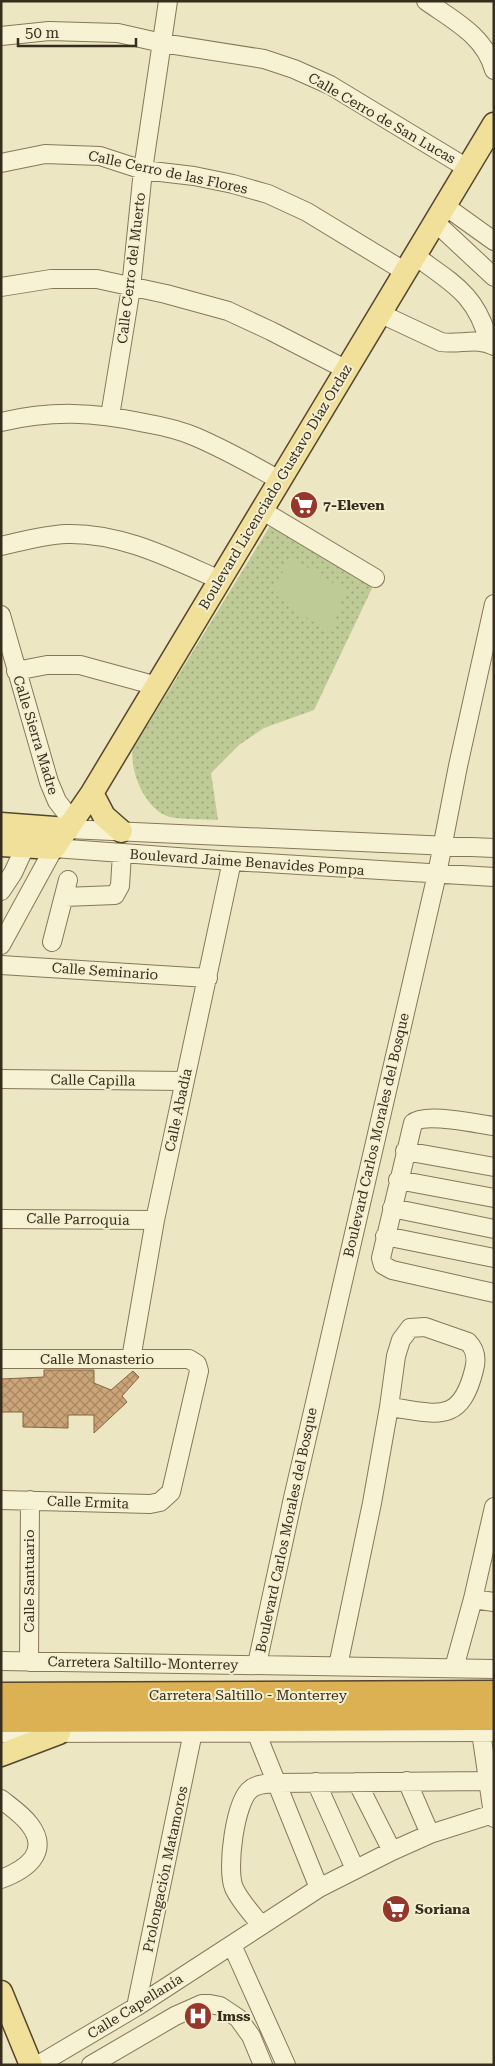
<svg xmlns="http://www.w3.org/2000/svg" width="495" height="2066" font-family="'Roboto Serif',serif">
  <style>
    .grass { fill: url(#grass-dots) }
    .pitch { fill: #becb96 }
    .building { fill: url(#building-cross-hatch); stroke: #86643f }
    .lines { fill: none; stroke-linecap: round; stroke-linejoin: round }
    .minor-casing { stroke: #877759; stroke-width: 20 }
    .major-casing { stroke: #54452e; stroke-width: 25 }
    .highway-casing { stroke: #54452e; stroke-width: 29 }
    .minor { stroke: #f8f2d5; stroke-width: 18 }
    .major { stroke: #f1e099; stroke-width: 22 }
    .highway { stroke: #dcb153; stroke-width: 26 }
    .labels { text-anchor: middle; stroke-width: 4; stroke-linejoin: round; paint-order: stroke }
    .street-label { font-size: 14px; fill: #372d1d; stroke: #f5efd1 }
    .poi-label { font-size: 14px; font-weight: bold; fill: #372d1d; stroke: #f5efd1; text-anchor: start }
  </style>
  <defs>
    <pattern id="grass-dots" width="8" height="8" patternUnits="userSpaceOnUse" patternTransform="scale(1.25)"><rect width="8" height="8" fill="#becb96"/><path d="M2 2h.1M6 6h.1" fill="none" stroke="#9ba57a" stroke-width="1.8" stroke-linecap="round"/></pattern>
    <pattern id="building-cross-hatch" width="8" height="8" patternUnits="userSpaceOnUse" patternTransform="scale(1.25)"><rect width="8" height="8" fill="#cba578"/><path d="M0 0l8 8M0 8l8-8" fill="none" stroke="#a68762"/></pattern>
  </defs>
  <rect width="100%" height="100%" fill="#ede6c2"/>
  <path class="grass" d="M 273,521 L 376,580 L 314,710 L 264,728 L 239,745 L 211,773 L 218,820 C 203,819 185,820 170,817 C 146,811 129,771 133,749 Z"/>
  <path class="pitch" d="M 290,557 L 345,590 L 330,634 L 273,593 Z"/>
  <path class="building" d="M 44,1370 L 94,1370 L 94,1383 L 111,1390 L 133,1371 L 139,1377 L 122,1396 L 127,1402 L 94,1433 L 94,1415 L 68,1415 L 68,1428 L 23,1427 L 23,1412 L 1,1412 L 1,1379 L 44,1377 Z"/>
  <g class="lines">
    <defs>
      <path id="minor" d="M 426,1 C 453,20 485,36 494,70
        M 1,36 L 49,31 L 118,33 L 162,43 L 264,59 L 294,69 L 330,85 L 467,168
        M 1,163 L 45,154 L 100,156 L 143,170 L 194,176 L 233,184 L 268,194 L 307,212 L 404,271
        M 445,206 L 494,241
        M 435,222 L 494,277
        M 414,255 C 452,283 477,294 489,343
        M 1,287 L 51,279 L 97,279 L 166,294 L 228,311 L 271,331 L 345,369
        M 379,313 L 441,342 C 459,345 477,337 494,346
        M 110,416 L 131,288 L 143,170 L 168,1
        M 1,422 C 52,410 94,412 145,423 C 162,426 180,430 196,437 C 226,450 253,465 281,481
        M 263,511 L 375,578
        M 1,546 C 23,541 44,535 66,534 C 120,532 172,559 220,580
        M 1,615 L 49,782 L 57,801 L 73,822
        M 16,671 L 47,665 L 80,665 L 157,686
        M 68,829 L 494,848
        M 1,891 L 13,873 L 25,847
        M 64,897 L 115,895 L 120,886 L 122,853
        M 52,942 L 68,880
        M 1,945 L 54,848 L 232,861 L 494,877
        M 1,965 L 208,978
        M 1,1079 L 184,1081
        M 494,1126 C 477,1124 425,1112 413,1123 L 381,1258 L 383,1265 L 392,1270 L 494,1293
        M 405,1151 L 494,1167
        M 398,1180 L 494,1198
        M 392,1208 L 494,1229
        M 1,1219 L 155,1220
        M 385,1236 L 494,1258
        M 1,1359 L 189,1359 L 197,1364 L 199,1371 L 171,1492 L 160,1502 L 150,1504 L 1,1500
        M 131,1359 L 155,1220 L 232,861
        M 473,1599 L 494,1602
        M 1,1661 L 494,1669
        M 29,1662 L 30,1500
        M 257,1664 L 293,1498 L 437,874 L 458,766 L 494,604
        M 338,1666 L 372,1503 L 389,1407 L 396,1356 L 401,1340 L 410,1328 L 425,1327 L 468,1342 C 476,1350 477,1359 474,1370 C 460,1426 436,1413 389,1407
        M 454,1668 L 473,1599 L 494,1507
        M 256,1732 L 319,1888
        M 481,1732 L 493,1814
        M 1,1733 L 494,1732
        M 407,1781 L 430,1834
        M 316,1782 L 355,1869
        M 357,1782 L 392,1851
        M 1,1799 C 11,1807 23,1815 30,1825 C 51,1853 25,1870 1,1879
        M 261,1925 C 252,1914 240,1901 234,1888 C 226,1870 235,1800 251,1789 C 258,1783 268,1784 276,1783 L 488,1781
        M 232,1945 L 286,2065
        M 136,2007 L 193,1732
        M 38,2065 L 136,2007 L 319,1888 L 392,1851 L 430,1834 L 493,1814 L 494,1818
        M 91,2065 L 175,2016 L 202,2004 L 210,2004 L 220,2006 L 238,2018 L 251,2036 L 263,2065"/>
      <path id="major" d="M 92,793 L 104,816 L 121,831
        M 1,824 L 68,829
        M 1,845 L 54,848 L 92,793 C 227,570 359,346 494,124
        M 1,1755 L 59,1733
        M 1,1992 L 31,2065"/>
      <path id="highway" d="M 1,1696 L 494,1694
        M 1,1719 L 494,1717"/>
    </defs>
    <use href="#minor" class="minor-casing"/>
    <use href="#major" class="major-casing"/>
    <use href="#highway" class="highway-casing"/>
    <use href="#minor" class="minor"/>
    <use href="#major" class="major"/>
    <use href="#highway" class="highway"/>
  </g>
  <defs>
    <symbol id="supermarket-disc" viewBox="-11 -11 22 22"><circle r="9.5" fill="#95372a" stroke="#f5efd1"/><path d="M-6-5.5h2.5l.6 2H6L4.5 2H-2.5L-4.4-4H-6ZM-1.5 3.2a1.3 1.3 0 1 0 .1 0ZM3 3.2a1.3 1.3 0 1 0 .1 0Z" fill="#fff"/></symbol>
    <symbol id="hospital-disc" viewBox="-11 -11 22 22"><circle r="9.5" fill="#95372a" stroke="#f5efd1"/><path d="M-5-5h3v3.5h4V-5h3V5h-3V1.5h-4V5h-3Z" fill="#fff"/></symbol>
  </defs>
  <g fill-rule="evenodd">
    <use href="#supermarket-disc" x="288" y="489" width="32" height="32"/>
    <use href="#supermarket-disc" x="380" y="1893" width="32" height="32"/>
    <use href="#hospital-disc" x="182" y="2000" width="32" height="32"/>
  </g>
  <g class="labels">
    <g class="street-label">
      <text transform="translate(382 118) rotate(30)" y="5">Calle Cerro de San Lucas</text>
      <text transform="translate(168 172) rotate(12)" y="5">Calle Cerro de las Flores</text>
      <text transform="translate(131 268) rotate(-83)" y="5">Calle Cerro del Muerto</text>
      <text transform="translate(275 487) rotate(-59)" y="5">Boulevard Licenciado Gustavo Díaz Ordaz</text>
      <text transform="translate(36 735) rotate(73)" y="5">Calle Sierra Madre</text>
      <text transform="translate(247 862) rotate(4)" y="5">Boulevard Jaime Benavides Pompa</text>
      <text transform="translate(105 971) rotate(4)" y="5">Calle Seminario</text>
      <text transform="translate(93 1080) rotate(1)" y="5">Calle Capilla</text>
      <text transform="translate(178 1110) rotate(-78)" y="5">Calle Abadía</text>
      <text transform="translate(376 1135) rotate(-77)" y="5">Boulevard Carlos Morales del Bosque</text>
      <text transform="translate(78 1219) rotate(1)" y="5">Calle Parroquia</text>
      <text x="97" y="1364">Calle Monasterio</text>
      <text transform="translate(88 1502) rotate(2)" y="5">Calle Ermita</text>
      <text transform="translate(286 1530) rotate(-78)" y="5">Boulevard Carlos Morales del Bosque</text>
      <text transform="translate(29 1581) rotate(-90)" y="5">Calle Santuario</text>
      <text transform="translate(143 1663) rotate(1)" y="5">Carretera Saltillo-Monterrey</text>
      <text x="248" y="1700">Carretera Saltillo - Monterrey</text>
      <text transform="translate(165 1869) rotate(-78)" y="5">Prolongación Matamoros</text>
      <text transform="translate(135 2006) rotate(-32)" y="5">Calle Capellanía</text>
    </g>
    <g class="poi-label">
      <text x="323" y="510">7-Eleven</text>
      <text x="415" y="1914">Soriana</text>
      <text x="217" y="2021">Imss</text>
    </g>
  </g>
  <rect width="495" height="2066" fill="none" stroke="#372d1d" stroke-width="5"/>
  <path d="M18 38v8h118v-8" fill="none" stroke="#372d1d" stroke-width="2.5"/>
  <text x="25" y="38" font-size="15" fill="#372d1d" stroke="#f5efd1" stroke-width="4" paint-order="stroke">50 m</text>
</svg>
